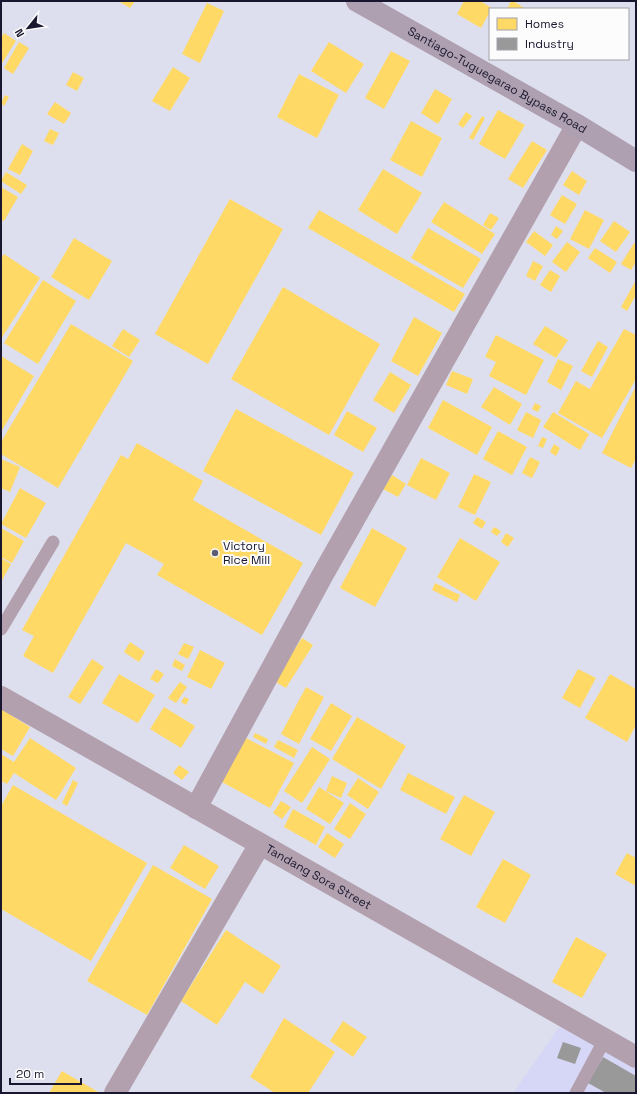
<svg xmlns="http://www.w3.org/2000/svg" width="637" height="1094" font-family="'Space Grotesk',sans-serif">
  <style>
    .built { fill: #d6d6f6 }
    .homes { fill: #ffd966 }
    .industry { fill: #999 }
    .lines { fill: none; stroke-linecap: round; stroke-linejoin: round }
    .service { stroke: #b2a0ae; stroke-width: 13 }
    .minor { stroke: #b2a0ae; stroke-width: 22 }
    .tertiary { stroke: #b2a0ae; stroke-width: 22 }
    .trunk { stroke: #aea0b0; stroke-width: 22 }
    .poi-dot { fill: #5d5d72; stroke: #fcfcfc; stroke-width: 1.5 }
    .labels { text-anchor: middle; stroke-width: 4; stroke-linejoin: round; paint-order: stroke }
    .street-label { font-size: 12px; fill: #18172f; stroke: #fcfcfc }
    .poi-label { font-size: 12px; fill: #18172f; stroke: #fcfcfc; text-anchor: start }
  </style>
  <rect width="100%" height="100%" fill="#dedfee"/>
  <path class="built" d="M 562,1023 L 636,1066 L 636,1093 L 513,1093 Z"/>
  <path class="homes" d="M 118,1 L 135,1 L 130,8 Z
    M 464,1 L 480,1 L 492,8 L 481,28 L 457,14 Z
    M 511,1 L 513,1 L 526,9 L 507,9 Z
    M 207,3 L 224,11 L 200,63 L 182,54 Z
    M 4,33 L 16,41 L 1,65 L 1,38 Z
    M 19,42 L 29,48 L 13,74 L 4,68 Z
    M 329,42 L 364,64 L 346,93 L 311,71 Z
    M 391,51 L 410,61 L 384,109 L 365,98 Z
    M 173,67 L 190,78 L 170,111 L 152,101 Z
    M 73,72 L 84,78 L 77,91 L 66,85 Z
    M 299,74 L 339,95 L 317,138 L 277,117 Z
    M 435,89 L 452,99 L 438,124 L 421,113 Z
    M 5,95 L 9,97 L 4,106 L 1,103 Z
    M 55,102 L 71,113 L 64,124 L 47,114 Z
    M 498,110 L 525,125 L 505,159 L 479,144 Z
    M 466,112 L 472,116 L 463,128 L 458,124 Z
    M 482,116 L 485,118 L 473,140 L 469,138 Z
    M 411,121 L 442,138 L 422,177 L 390,160 Z
    M 50,129 L 59,133 L 53,145 L 44,141 Z
    M 532,141 L 547,150 L 523,188 L 508,179 Z
    M 22,144 L 33,151 L 20,175 L 8,169 Z
    M 383,169 L 422,193 L 397,234 L 358,210 Z
    M 572,171 L 587,181 L 579,195 L 563,185 Z
    M 6,172 L 27,185 L 21,194 L 1,181 Z
    M 1,187 L 18,197 L 4,221 L 1,220 Z
    M 562,195 L 577,204 L 565,224 L 550,215 Z
    M 230,199 L 283,229 L 208,364 L 155,334 Z
    M 444,202 L 495,234 L 482,254 L 431,222 Z
    M 319,210 L 465,294 L 454,312 L 308,228 Z
    M 585,210 L 604,220 L 589,249 L 570,239 Z
    M 490,213 L 499,218 L 491,230 L 483,225 Z
    M 614,221 L 630,232 L 616,252 L 600,241 Z
    M 556,226 L 563,231 L 557,239 L 551,235 Z
    M 428,228 L 481,259 L 463,288 L 411,258 Z
    M 534,231 L 553,245 L 545,256 L 526,242 Z
    M 74,238 L 112,261 L 89,300 L 51,277 Z
    M 567,242 L 580,252 L 566,272 L 552,262 Z
    M 634,243 L 636,245 L 636,262 L 631,270 L 621,264 Z
    M 595,248 L 617,262 L 610,273 L 588,258 Z
    M 4,254 L 40,278 L 1,339 L 1,259 Z
    M 533,261 L 543,266 L 535,281 L 526,276 Z
    M 550,270 L 560,276 L 551,292 L 540,285 Z
    M 43,280 L 76,301 L 38,364 L 4,343 Z
    M 636,280 L 636,295 L 627,311 L 621,307 Z
    M 283,287 L 380,344 L 329,435 L 231,379 Z
    M 414,317 L 442,333 L 418,376 L 391,361 Z
    M 71,324 L 133,361 L 58,488 L 1,454 L 1,442 Z
    M 545,326 L 568,340 L 556,358 L 533,344 Z
    M 123,329 L 140,340 L 129,357 L 112,346 Z
    M 624,329 L 636,335 L 636,379 L 602,438 L 558,413 L 576,381 L 590,389 Z
    M 496,335 L 544,360 L 526,395 L 489,376 L 496,362 L 485,357 Z
    M 598,341 L 608,347 L 592,377 L 581,371 Z
    M 1,356 L 34,376 L 1,432 Z
    M 558,359 L 573,366 L 561,390 L 547,382 Z
    M 452,371 L 473,379 L 467,394 L 446,385 Z
    M 390,372 L 411,385 L 394,413 L 373,400 Z
    M 636,386 L 636,459 L 631,468 L 602,453 Z
    M 494,387 L 522,404 L 510,425 L 481,407 Z
    M 443,400 L 492,427 L 477,455 L 428,428 Z
    M 535,403 L 541,406 L 538,412 L 532,409 Z
    M 236,409 L 354,473 L 321,535 L 203,471 Z
    M 347,411 L 377,428 L 363,452 L 334,435 Z
    M 526,412 L 541,420 L 533,438 L 517,430 Z
    M 553,412 L 589,434 L 580,450 L 543,427 Z
    M 498,431 L 527,447 L 512,475 L 483,459 Z
    M 542,437 L 547,439 L 543,448 L 538,446 Z
    M 137,443 L 203,481 L 193,500 L 303,563 L 262,635 L 157,575 L 164,564 L 126,543 L 53,673 L 23,656 L 34,636 L 22,630 L 121,455 L 128,459 Z
    M 554,444 L 560,448 L 556,456 L 550,452 Z
    M 530,457 L 540,462 L 532,478 L 522,473 Z
    M 421,458 L 450,473 L 436,500 L 407,485 Z
    M 1,459 L 20,467 L 10,492 L 1,488 Z
    M 474,474 L 491,482 L 475,515 L 458,507 Z
    M 392,475 L 406,484 L 398,497 L 383,489 Z
    M 20,488 L 46,503 L 26,538 L 1,524 Z
    M 477,517 L 486,522 L 482,529 L 473,523 Z
    M 494,527 L 501,531 L 497,536 L 491,532 Z
    M 1,528 L 24,541 L 12,563 L 1,557 Z
    M 372,528 L 407,548 L 375,607 L 340,588 Z
    M 506,533 L 514,538 L 508,547 L 501,542 Z
    M 460,538 L 500,562 L 476,601 L 437,577 Z
    M 1,558 L 11,564 L 1,582 Z
    M 435,583 L 460,595 L 457,602 L 432,590 Z
    M 302,638 L 313,645 L 286,688 L 274,681 Z
    M 130,642 L 145,652 L 139,662 L 124,652 Z
    M 184,643 L 194,647 L 188,659 L 178,654 Z
    M 200,650 L 225,663 L 211,689 L 187,677 Z
    M 92,659 L 104,667 L 80,704 L 68,697 Z
    M 175,659 L 185,665 L 182,671 L 172,666 Z
    M 156,669 L 164,674 L 158,683 L 150,679 Z
    M 578,669 L 596,678 L 580,708 L 562,698 Z
    M 119,674 L 155,695 L 138,723 L 102,703 Z
    M 610,674 L 636,689 L 636,725 L 627,742 L 585,718 Z
    M 180,682 L 187,687 L 176,703 L 168,698 Z
    M 306,687 L 324,697 L 299,744 L 281,734 Z
    M 184,697 L 189,699 L 186,705 L 181,702 Z
    M 331,703 L 352,716 L 331,751 L 310,739 Z
    M 164,707 L 195,726 L 181,748 L 150,729 Z
    M 1,709 L 30,727 L 13,756 L 1,749 Z
    M 357,717 L 406,746 L 381,789 L 332,759 Z
    M 255,733 L 268,739 L 266,744 L 253,737 Z
    M 244,737 L 294,763 L 270,808 L 220,781 Z
    M 30,738 L 76,768 L 56,800 L 14,773 L 7,784 L 1,781 L 1,754 L 14,762 Z
    M 278,740 L 298,750 L 294,758 L 274,747 Z
    M 312,747 L 330,759 L 302,803 L 284,791 Z
    M 179,765 L 189,772 L 182,780 L 173,773 Z
    M 408,773 L 455,797 L 446,814 L 400,790 Z
    M 332,776 L 347,783 L 341,798 L 326,791 Z
    M 358,778 L 379,792 L 368,809 L 347,795 Z
    M 73,780 L 78,783 L 67,806 L 62,803 Z
    M 13,785 L 147,863 L 91,961 L 1,909 L 1,806 Z
    M 319,787 L 344,803 L 330,824 L 306,809 Z
    M 464,795 L 495,812 L 471,856 L 440,839 Z
    M 281,801 L 291,807 L 282,819 L 273,813 Z
    M 350,803 L 366,814 L 350,839 L 334,829 Z
    M 293,809 L 325,827 L 316,845 L 284,827 Z
    M 327,833 L 344,844 L 335,858 L 318,847 Z
    M 184,845 L 219,866 L 205,889 L 170,868 Z
    M 627,853 L 636,858 L 636,886 L 615,874 Z
    M 503,859 L 531,875 L 505,923 L 476,907 Z
    M 153,865 L 212,899 L 147,1015 L 87,981 Z
    M 226,930 L 281,966 L 263,994 L 245,982 L 217,1025 L 181,1001 Z
    M 576,937 L 607,954 L 582,998 L 552,982 Z
    M 284,1018 L 335,1052 L 308,1093 L 275,1093 L 250,1077 Z
    M 343,1021 L 367,1037 L 353,1057 L 330,1041 Z
    M 62,1071 L 100,1093 L 49,1093 Z"/>
  <path class="industry" d="M 563,1042 L 581,1048 L 575,1064 L 557,1058 Z
    M 603,1057 L 636,1076 L 636,1093 L 606,1093 L 588,1083 Z"/>
  <g class="lines">
    <path class="service" d="M 1,629 L 53,542
      M 576,1093 L 605,1039"/>
    <path class="minor" d="M 196,808 L 322,576 L 577,125
      M 115,1093 L 260,844"/>
    <path class="tertiary" id="s1" d="M 1,697 L 636,1057"/>
    <path class="trunk" id="s2" d="M 357,1 L 577,125 L 636,161"/>
  </g>
  <circle class="poi-dot" cx="215" cy="553" r="4"/>
  <g class="labels">
    <g class="street-label">
      <text dy="4" stroke="none"><textPath href="#s2" startOffset="161">Santiago-Tuguegarao Bypass Road</textPath></text>
      <text dy="4" stroke="none"><textPath href="#s1" startOffset="365">Tandang Sora Street</textPath></text>
    </g>
    <g class="poi-label">
      <text x="223" y="550">Victory<tspan x="223" dy="14">Rice Mill</tspan></text>
    </g>
  </g>
  <rect width="637" height="1094" fill="none" stroke="#18172f" stroke-width="4"/>
  <rect x="489" y="8" width="140" height="52" fill="#fcfcfc" stroke="#a1a0aa"/>
  <rect x="497" y="18" width="20" height="12" fill="#ffd966" stroke="#a1a0aa"/>
  <text x="525" y="28" font-size="12" fill="#18172f">Homes</text>
  <rect x="497" y="38" width="20" height="12" fill="#999999" stroke="#a1a0aa"/>
  <text x="525" y="48" font-size="12" fill="#18172f">Industry</text>
  <g transform="translate(28 28) rotate(240)" stroke="#fcfcfc" stroke-width="3" paint-order="stroke">
  <path d="M0-3L7 15L0 10L-7 15Z" fill="#18172f"/>
  <text y="-6" font-size="11" font-weight="bold" text-anchor="middle" fill="#18172f">N</text>
  </g>
  <path d="M10 1078v6h71v-6" fill="none" stroke="#18172f" stroke-width="2"/>
  <text x="16" y="1078" font-size="12" fill="#18172f" stroke="#fcfcfc" stroke-width="3" paint-order="stroke">20 m</text>
</svg>
